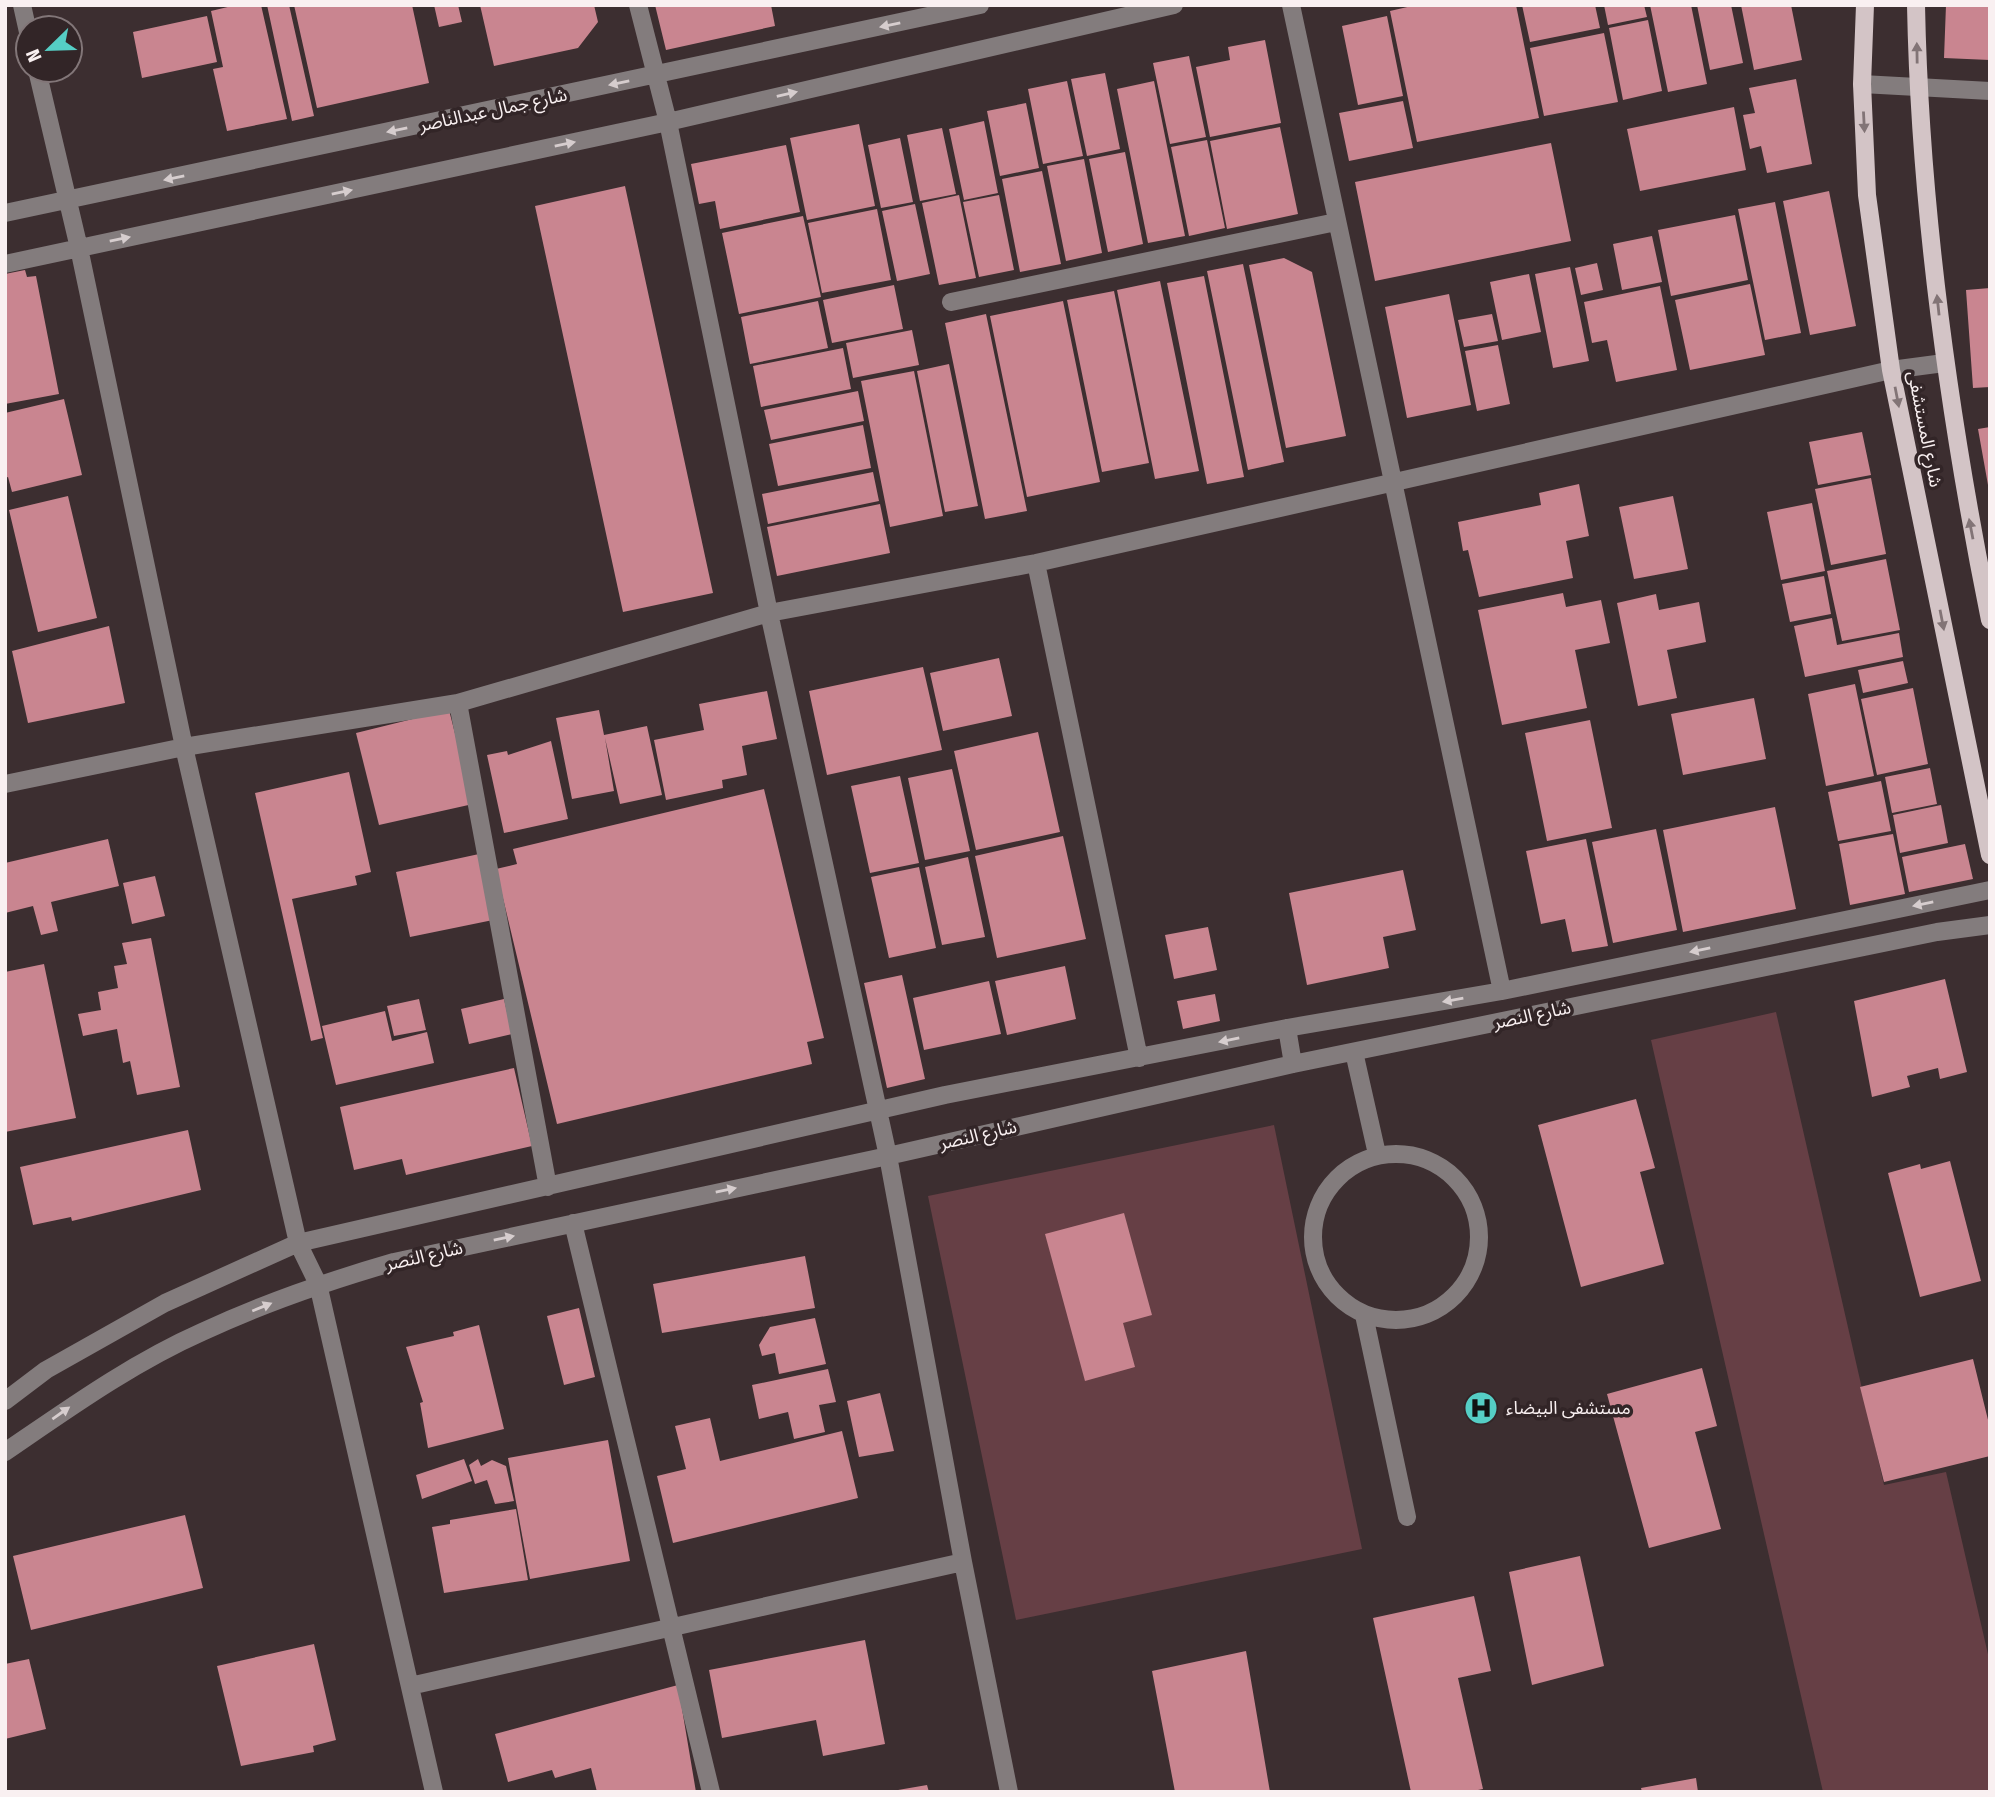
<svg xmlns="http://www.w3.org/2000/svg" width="1995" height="1797" font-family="'Fira Sans Condensed','Noto Sans Arabic',sans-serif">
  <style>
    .green { fill: #663f45 }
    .building { fill: #c98590 }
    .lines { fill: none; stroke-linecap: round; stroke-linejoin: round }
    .minor { stroke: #837c7d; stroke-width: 18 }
    .major { stroke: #d3c4c6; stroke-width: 18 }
    .oneway { fill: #d6cdce }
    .oneway2 { fill: #827476 }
    .labels { text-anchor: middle; stroke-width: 7; stroke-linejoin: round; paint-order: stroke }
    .street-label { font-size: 18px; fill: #f9f0f1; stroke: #322527 }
    .poi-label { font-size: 18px; fill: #f9f0f1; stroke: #322527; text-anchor: start }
  </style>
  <rect width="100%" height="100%" fill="#3c2e30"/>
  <path class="green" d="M 1776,1012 L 1884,1485 L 1946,1472 L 1990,1663 L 1990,1792 L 1823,1792 L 1651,1040 Z
    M 1274,1125 L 1362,1549 L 1016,1620 L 928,1196 Z"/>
  <path class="building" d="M 236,5 L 261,5 L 287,119 L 227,131 L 213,69 L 223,67 L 211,11 Z
    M 267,5 L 289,5 L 314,116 L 292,121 Z
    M 294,5 L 412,5 L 429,83 L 317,108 Z
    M 434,5 L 458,5 L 462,22 L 439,27 Z
    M 480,5 L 594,5 L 598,22 L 578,48 L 494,66 Z
    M 655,5 L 771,5 L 775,26 L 666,50 Z
    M 1416,5 L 1516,5 L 1539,118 L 1417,142 L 1390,11 Z
    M 1522,5 L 1595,5 L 1600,28 L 1530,42 Z
    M 1604,5 L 1644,5 L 1647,17 L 1608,25 Z
    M 1650,5 L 1691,5 L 1707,84 L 1668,92 Z
    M 1697,5 L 1731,5 L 1743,63 L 1710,70 Z
    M 1741,5 L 1791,5 L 1802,60 L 1754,70 Z
    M 1946,5 L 1990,5 L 1990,60 L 1944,58 Z
    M 207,16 L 217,62 L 142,78 L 133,32 Z
    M 1387,16 L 1403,96 L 1358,105 L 1342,26 Z
    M 1648,20 L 1662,91 L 1623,100 L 1609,28 Z
    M 1604,33 L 1618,102 L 1544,116 L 1530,48 Z
    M 1265,40 L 1281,123 L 1210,137 L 1196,67 L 1230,60 L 1228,47 Z
    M 1189,56 L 1206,137 L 1170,144 L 1153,63 Z
    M 1105,73 L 1120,149 L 1087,156 L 1071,79 Z
    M 1796,79 L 1812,164 L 1767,173 L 1761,146 L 1750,149 L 1743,115 L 1755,113 L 1749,88 Z
    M 1067,81 L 1083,156 L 1043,164 L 1028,89 Z
    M 1154,81 L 1185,236 L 1148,243 L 1117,89 Z
    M 1403,101 L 1413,148 L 1349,161 L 1339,113 Z
    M 1026,103 L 1039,168 L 1000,176 L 987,111 Z
    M 1734,107 L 1746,170 L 1640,191 L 1627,129 Z
    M 984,121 L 998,193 L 964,200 L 949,129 Z
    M 859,124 L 875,206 L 807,220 L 790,138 Z
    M 1280,127 L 1298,214 L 1227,229 L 1210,141 Z
    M 942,128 L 956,194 L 920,201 L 907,135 Z
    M 900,138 L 913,202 L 881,208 L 868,145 Z
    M 1207,140 L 1225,228 L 1189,236 L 1171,147 Z
    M 1551,143 L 1571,241 L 1375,281 L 1355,182 Z
    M 786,145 L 800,212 L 720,229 L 715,201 L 699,204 L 691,164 Z
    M 1125,152 L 1143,244 L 1108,252 L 1089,159 Z
    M 1084,159 L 1102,253 L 1066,261 L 1047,166 Z
    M 1042,171 L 1061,264 L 1020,272 L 1002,179 Z
    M 625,186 L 713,593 L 623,612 L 535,206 Z
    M 1829,191 L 1856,326 L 1810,335 L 1783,201 Z
    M 959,195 L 976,278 L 939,285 L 922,203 Z
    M 999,195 L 1014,270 L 979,277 L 963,202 Z
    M 1775,202 L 1801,333 L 1765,340 L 1738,209 Z
    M 915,204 L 930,274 L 897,281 L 882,211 Z
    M 877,209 L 891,280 L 822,293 L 808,223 Z
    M 1735,215 L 1748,280 L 1671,296 L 1658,230 Z
    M 803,216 L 821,297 L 739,314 L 722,233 Z
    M 1652,236 L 1662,282 L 1622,290 L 1613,244 Z
    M 1284,258 L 1312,272 L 1346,436 L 1286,448 L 1249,265 Z
    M 1597,263 L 1603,290 L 1581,295 L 1575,268 Z
    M 1243,264 L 1284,462 L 1248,470 L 1207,271 Z
    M 1570,267 L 1589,361 L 1553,368 L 1535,274 Z
    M 25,270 L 27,277 L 36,276 L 59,394 L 5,404 L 5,274 Z
    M 1529,274 L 1541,332 L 1502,340 L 1490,282 Z
    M 1204,276 L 1244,477 L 1207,484 L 1167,283 Z
    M 1160,281 L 1199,471 L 1155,479 L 1117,290 Z
    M 1750,284 L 1765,355 L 1690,370 L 1675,300 Z
    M 894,285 L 903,329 L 832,343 L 823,300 Z
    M 1660,286 L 1677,370 L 1616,382 L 1607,340 L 1592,343 L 1584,302 Z
    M 1990,288 L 1990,387 L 1973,388 L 1966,290 Z
    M 1114,291 L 1149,463 L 1102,472 L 1067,300 Z
    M 1449,294 L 1471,405 L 1407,418 L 1385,307 Z
    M 818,301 L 828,348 L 750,364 L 741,317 Z
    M 1063,301 L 1100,482 L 1027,497 L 990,316 Z
    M 986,314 L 1027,511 L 985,519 L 945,323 Z
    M 1492,314 L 1498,341 L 1464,347 L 1458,320 Z
    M 912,330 L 919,365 L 853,378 L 846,343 Z
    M 1498,345 L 1510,404 L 1477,411 L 1465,351 Z
    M 843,348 L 851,389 L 761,407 L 753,366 Z
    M 949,364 L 978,506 L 945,512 L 917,371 Z
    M 914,371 L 943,516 L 890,527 L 861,381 Z
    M 858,391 L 864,421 L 771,440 L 764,410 Z
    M 64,399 L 82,475 L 12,492 L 8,477 L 5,478 L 5,413 Z
    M 863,425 L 871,468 L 778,486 L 769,444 Z
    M 1990,427 L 1990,485 L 1988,485 L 1978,429 Z
    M 1862,432 L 1871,475 L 1818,485 L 1809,442 Z
    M 873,472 L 879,501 L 768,524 L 762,494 Z
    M 1871,478 L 1886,554 L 1831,565 L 1815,489 Z
    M 1579,484 L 1589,536 L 1566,541 L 1573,578 L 1479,597 L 1468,550 L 1463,551 L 1458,522 L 1541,505 L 1539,493 Z
    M 68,496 L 97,618 L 38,632 L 9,510 Z
    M 1673,496 L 1688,569 L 1634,579 L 1619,507 Z
    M 1812,503 L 1825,571 L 1781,580 L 1767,512 Z
    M 880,504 L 890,553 L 777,576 L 767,527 Z
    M 1886,559 L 1900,630 L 1842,641 L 1827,571 Z
    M 1824,576 L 1831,614 L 1790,622 L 1782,584 Z
    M 1563,593 L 1566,607 L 1601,600 L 1610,643 L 1575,650 L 1587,708 L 1502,725 L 1478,610 Z
    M 1656,594 L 1659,610 L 1699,602 L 1706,642 L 1667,650 L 1677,698 L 1638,706 L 1617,603 Z
    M 1832,618 L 1837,645 L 1899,633 L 1903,657 L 1805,677 L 1794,626 Z
    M 109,626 L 125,703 L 28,723 L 12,651 Z
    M 999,658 L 1012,716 L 943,731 L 930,673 Z
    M 1903,661 L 1908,683 L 1863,693 L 1858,670 Z
    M 923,667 L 942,750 L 827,775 L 809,691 Z
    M 1855,684 L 1874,776 L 1826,786 L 1808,694 Z
    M 1913,688 L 1928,764 L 1877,775 L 1861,699 Z
    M 767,691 L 777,739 L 742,746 L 747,775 L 722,780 L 723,788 L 666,800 L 654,740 L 704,730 L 699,704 Z
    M 1754,698 L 1766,759 L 1683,775 L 1671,714 Z
    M 449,710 L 473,804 L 379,825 L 356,733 Z
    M 599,710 L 604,735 L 647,726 L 662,795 L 620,804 L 605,738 L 614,791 L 572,799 L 556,718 Z
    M 1590,720 L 1612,828 L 1547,841 L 1525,733 Z
    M 1038,732 L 1060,832 L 976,850 L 954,751 Z
    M 551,741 L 568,819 L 504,833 L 487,755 L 507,751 L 508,755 Z
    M 1930,768 L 1937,804 L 1892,813 L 1885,777 Z
    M 952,769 L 970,851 L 925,860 L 908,778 Z
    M 349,772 L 371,872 L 355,876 L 357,885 L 292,899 L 323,1038 L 311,1041 L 255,793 Z
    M 900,776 L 919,863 L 870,873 L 851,786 Z
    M 1881,781 L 1891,831 L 1838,841 L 1828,792 Z
    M 764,789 L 824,1038 L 807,1042 L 812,1064 L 557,1124 L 496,869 L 517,864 L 513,849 Z
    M 1941,805 L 1948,843 L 1900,853 L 1893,815 Z
    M 1775,807 L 1796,909 L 1683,932 L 1663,830 Z
    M 1656,829 L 1677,930 L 1613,943 L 1592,842 Z
    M 1893,834 L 1905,894 L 1850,905 L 1839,844 Z
    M 1063,836 L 1086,939 L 997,958 L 975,856 Z
    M 108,839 L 119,886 L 51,902 L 58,931 L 41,935 L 33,906 L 5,913 L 5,863 Z
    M 1586,839 L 1608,946 L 1572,952 L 1565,919 L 1541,924 L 1526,851 Z
    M 1965,844 L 1973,879 L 1909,892 L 1902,857 Z
    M 479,854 L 493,920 L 410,937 L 396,872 Z
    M 968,857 L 985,937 L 942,945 L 925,867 Z
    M 919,867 L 936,948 L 889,958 L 871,877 Z
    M 1403,870 L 1416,930 L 1383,937 L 1389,968 L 1307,985 L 1289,893 Z
    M 155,876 L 165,916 L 132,924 L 123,883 Z
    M 1208,927 L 1217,970 L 1174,979 L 1165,935 Z
    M 151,938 L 180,1087 L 137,1095 L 130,1061 L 123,1063 L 117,1029 L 83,1036 L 78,1014 L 101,1010 L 98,992 L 118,988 L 114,966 L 127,964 L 122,943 Z
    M 44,964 L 76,1118 L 5,1132 L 5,972 Z
    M 1065,966 L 1076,1019 L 1007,1035 L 995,981 Z
    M 902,975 L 925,1079 L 887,1088 L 864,983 Z
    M 1945,979 L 1967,1072 L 1940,1079 L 1938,1068 L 1907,1076 L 1910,1087 L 1872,1097 L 1854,1001 Z
    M 989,981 L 1001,1034 L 924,1050 L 913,998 Z
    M 1215,994 L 1220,1021 L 1183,1029 L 1177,1001 Z
    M 419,999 L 426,1030 L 394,1036 L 387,1006 Z
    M 504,999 L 512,1034 L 469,1044 L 461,1009 Z
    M 385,1011 L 392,1041 L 427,1032 L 434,1063 L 336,1085 L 322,1026 Z
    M 514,1068 L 532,1146 L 406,1175 L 402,1159 L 354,1170 L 340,1107 Z
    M 1636,1099 L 1655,1168 L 1640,1172 L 1664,1264 L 1581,1287 L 1538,1125 Z
    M 188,1130 L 201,1190 L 72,1221 L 71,1217 L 33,1225 L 20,1167 Z
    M 1950,1161 L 1981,1281 L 1920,1297 L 1888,1173 L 1920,1164 L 1921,1169 Z
    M 1124,1213 L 1152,1315 L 1123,1323 L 1135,1367 L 1085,1381 L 1045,1234 Z
    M 805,1256 L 815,1308 L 662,1333 L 653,1284 Z
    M 579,1308 L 595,1377 L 564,1385 L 547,1316 Z
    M 815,1318 L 826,1364 L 779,1374 L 775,1353 L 762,1356 L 759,1345 L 770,1327 Z
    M 479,1325 L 504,1429 L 428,1448 L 420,1403 L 423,1402 L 406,1347 L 454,1336 L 453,1332 Z
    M 1973,1359 L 1990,1428 L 1990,1456 L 1884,1482 L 1860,1387 Z
    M 1702,1368 L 1717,1426 L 1695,1432 L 1721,1529 L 1649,1548 L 1607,1394 Z
    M 828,1369 L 836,1402 L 819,1405 L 825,1432 L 794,1439 L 788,1412 L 759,1419 L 752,1385 Z
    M 880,1393 L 894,1451 L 859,1457 L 847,1401 Z
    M 710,1418 L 720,1461 L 842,1431 L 858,1498 L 673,1543 L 657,1476 L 686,1469 L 675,1426 Z
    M 608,1440 L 630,1561 L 530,1579 L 508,1458 Z
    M 464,1459 L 472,1481 L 422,1499 L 416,1475 Z
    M 478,1459 L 481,1466 L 492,1460 L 506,1466 L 514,1501 L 495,1504 L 487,1480 L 475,1484 L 469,1465 Z
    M 516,1509 L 528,1580 L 444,1593 L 432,1527 L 450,1524 L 450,1520 Z
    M 185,1515 L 203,1588 L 31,1630 L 13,1556 Z
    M 1580,1556 L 1604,1666 L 1532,1685 L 1509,1572 Z
    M 1474,1596 L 1491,1671 L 1458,1678 L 1483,1789 L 1468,1792 L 1411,1792 L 1373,1618 Z
    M 865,1640 L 885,1744 L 823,1756 L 816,1720 L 722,1738 L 709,1670 Z
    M 314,1644 L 336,1740 L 313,1746 L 314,1752 L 241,1766 L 217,1666 Z
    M 1246,1651 L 1270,1792 L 1175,1792 L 1152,1671 Z
    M 29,1659 L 46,1729 L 5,1739 L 5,1664 Z
    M 678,1685 L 696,1792 L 597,1792 L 591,1768 L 555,1778 L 552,1770 L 508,1782 L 495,1734 Z
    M 1696,1778 L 1698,1792 L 1642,1792 L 1641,1788 Z
    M 927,1785 L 929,1792 L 898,1792 L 898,1790 Z"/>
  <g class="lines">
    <path class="minor" d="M 22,5 L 28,32
      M 638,5 L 668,122 L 769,613 L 888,1156 L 963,1562 L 1009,1792
      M 1291,5 L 1502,991
      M 37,70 L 79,248 L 184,747 L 298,1243 L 318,1284 L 434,1792
      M 1862,84 L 1990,91
      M 5,213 L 980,5
      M 5,264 L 668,122 L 1174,5
      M 951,302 L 1336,222
      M 1036,563 L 1139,1058
      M 458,703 L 548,1187
      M 5,784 L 184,747 L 458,703 L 769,613 L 1036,563 L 1891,370 L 1944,363
      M 1287,1028 L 1293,1064
      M 1354,1052 L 1377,1154
      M1313 1237a83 83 0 1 1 166 0a83 83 0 1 1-166 0Z
      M 573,1223 L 711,1792
      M 1364,1315 L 1407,1517
      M 5,1401 L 46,1370 L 165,1303 L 298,1243 L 945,1095 L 1287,1028 L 1502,991 L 1990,890
      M 5,1452 C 68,1409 132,1363 202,1332 C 264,1303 328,1281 394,1262 L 888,1156 L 1293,1064 L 1937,932 L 1990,925
      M 410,1686 L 963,1562"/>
    <path class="major" d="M 1865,5 L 1862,84 L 1867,195 L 1891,370 L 1990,855
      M 1916,5 C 1920,212 1949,417 1990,620"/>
  </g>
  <defs><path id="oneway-solid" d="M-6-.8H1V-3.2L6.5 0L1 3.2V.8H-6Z" transform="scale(1.75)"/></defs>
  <g class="oneway">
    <use href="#oneway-solid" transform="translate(890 25) rotate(168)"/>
    <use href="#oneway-solid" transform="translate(619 83) rotate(168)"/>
    <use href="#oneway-solid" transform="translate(787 94) rotate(-13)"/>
    <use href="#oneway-solid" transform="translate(397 130) rotate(168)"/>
    <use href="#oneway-solid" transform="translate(565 144) rotate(-12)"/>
    <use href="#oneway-solid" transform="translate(174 178) rotate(168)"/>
    <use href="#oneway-solid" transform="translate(342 192) rotate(-12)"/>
    <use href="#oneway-solid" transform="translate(120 239) rotate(-12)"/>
    <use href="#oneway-solid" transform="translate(1923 904) rotate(168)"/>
    <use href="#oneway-solid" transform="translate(1700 950) rotate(168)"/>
    <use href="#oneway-solid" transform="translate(1453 1000) rotate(170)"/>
    <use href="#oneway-solid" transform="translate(1229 1040) rotate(168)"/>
    <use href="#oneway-solid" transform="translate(726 1190) rotate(-12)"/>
    <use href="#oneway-solid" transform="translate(504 1238) rotate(-12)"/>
    <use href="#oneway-solid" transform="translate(262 1307) rotate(-22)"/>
    <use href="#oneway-solid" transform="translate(61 1413) rotate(-35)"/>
  </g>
  <g class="oneway2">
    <use href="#oneway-solid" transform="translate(1917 53) rotate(-91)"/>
    <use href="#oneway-solid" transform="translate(1864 122) rotate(87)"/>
    <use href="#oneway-solid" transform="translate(1938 305) rotate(-96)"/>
    <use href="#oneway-solid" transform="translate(1897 397) rotate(79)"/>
    <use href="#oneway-solid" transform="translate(1971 529) rotate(-101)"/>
    <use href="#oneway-solid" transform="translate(1942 620) rotate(79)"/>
  </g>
  <defs>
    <symbol id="hospital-disc" viewBox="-11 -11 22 22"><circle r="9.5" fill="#55cec5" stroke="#322527"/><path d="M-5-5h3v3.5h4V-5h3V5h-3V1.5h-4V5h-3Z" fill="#111"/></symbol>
  </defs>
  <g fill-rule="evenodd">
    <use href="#hospital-disc" x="1462" y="1389" width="38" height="38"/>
  </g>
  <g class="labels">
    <g class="street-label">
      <text transform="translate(493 110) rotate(-12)" y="6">شارع جمال عبدالناصر</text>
      <text transform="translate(1925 429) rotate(79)" y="6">شارع المستشفى</text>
      <text transform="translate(1532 1015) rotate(-12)" y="6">شارع النصر</text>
      <text transform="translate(978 1135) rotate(-13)" y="6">شارع النصر</text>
      <text transform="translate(424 1256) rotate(-13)" y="6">شارع النصر</text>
    </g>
    <g class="poi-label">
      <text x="1506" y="1414">مستشفى البيضاء</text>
    </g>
  </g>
  <rect width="1995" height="1797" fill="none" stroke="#f9f0f1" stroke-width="14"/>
  <g transform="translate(49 49) rotate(247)"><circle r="33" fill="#322527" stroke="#827678" stroke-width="2"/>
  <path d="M0-5L12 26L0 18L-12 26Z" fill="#55cec5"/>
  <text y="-10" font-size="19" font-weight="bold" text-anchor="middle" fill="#f9f0f1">N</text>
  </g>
</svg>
